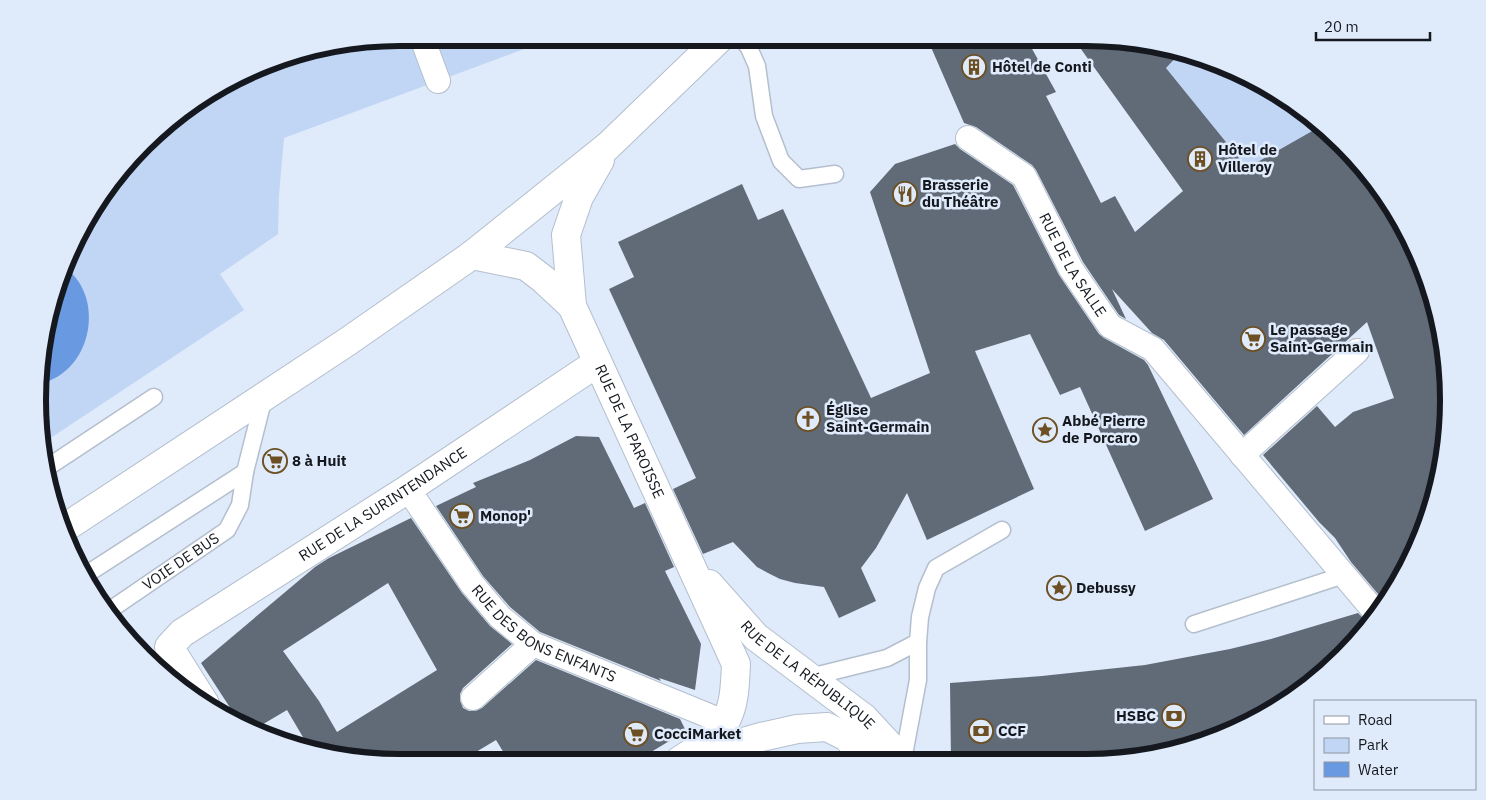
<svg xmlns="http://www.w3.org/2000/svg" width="1486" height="800" font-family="'IBM Plex Sans',sans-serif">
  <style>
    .green { fill: #c1d6f5 }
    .water { fill: #699ae1 }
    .building { fill: #616b78; fill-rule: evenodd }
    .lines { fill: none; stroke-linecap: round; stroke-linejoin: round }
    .service-casing { stroke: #b4bfce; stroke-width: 19 }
    .pedestrian-casing { stroke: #b4bfce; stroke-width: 26 }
    .minor-casing { stroke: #b4bfce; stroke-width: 30 }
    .secondary-casing { stroke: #b4bfce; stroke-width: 30 }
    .service { stroke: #fff; stroke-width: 16 }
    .pedestrian { stroke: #fff; stroke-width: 24 }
    .minor { stroke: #fff; stroke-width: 28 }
    .secondary { stroke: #fff; stroke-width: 28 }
    .labels { text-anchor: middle; stroke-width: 5; stroke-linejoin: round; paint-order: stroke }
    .poi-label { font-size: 15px; font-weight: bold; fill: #15191f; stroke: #dfeafa; text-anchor: start }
    .street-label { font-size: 15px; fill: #15191f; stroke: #dfeafa }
    .rim { fill: none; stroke: #15191f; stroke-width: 6 }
  </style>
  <rect width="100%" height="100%" fill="#dfeafa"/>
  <path class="green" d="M 400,38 L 554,38 L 284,138 L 279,195 L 278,234 L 220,274 L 244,310 L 43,443 L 38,424 L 50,306 L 98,199 L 179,113 L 283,57 Z
    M 1182,51 L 1247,75 L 1307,113 L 1321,126 L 1247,168 L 1166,68 Z"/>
  <path class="water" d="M 67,269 C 101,296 94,356 57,377 C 52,379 48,382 42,383 L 50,306 Z"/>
  <path class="building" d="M 927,38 L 985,38 L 990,49 L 1019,38 L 1026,38 L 1056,92 L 1046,96 L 1101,203 L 1115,196 L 1135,232 L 1183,191 L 1073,38 L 1109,38 L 1182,51 L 1166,68 L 1247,168 L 1321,126 L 1359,161 L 1400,219 L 1429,284 L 1445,353 L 1448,424 L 1436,494 L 1411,561 L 1384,601 L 1351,562 L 1335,538 L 1319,522 L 1263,455 L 1317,406 L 1335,427 L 1353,412 L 1394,398 L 1367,322 L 1244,435 L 1164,340 L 1152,333 L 1112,289 L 1126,319 L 1119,315 L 1083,262 L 1036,170 L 1032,165 L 976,127 L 964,123 Z
    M 955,144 L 960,149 L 1013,185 L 1059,275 L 1099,334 L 1104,338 L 1144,360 L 1148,365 L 1213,499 L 1145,531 L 1080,387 L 1060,395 L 1030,334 L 975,351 L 1034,489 L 927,540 L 907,493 L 876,548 L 861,568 L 876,601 L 839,618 L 824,587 L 795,583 L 780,579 L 768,573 L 757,567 L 733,542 L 703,554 L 673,489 L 696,478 L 609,289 L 634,277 L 618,242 L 742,184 L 758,220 L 783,209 L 871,398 L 930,373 L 870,192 L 895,164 Z
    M 576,436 L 599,437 L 634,508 L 645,503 L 674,567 L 665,571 L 701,644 L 695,690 L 659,678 L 661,681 L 540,632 L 510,607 L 483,576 L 436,506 L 476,487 L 473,483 L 530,460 Z
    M 411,518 L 462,593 L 490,626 L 512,644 L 463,688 L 460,694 L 460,700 L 463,708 L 469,711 L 475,711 L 482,708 L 536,660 L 680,719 L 686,731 L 636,761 L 516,761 L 507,758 L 496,740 L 461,761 L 377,762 L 308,750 L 310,749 L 287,710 L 253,730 L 242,726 L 201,663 L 315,567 L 329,558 ZM 388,583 L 437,670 L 337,732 L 319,701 L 283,651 Z
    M 1358,613 L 1369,624 L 1358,639 L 1288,701 L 1224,735 L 1128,759 L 951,760 L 950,683 L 1042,676 L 1145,665 L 1230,649 L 1271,639 Z"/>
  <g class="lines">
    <defs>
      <g id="service">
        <path d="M 742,38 L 749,48 L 757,66 L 764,116 L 781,161 L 799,179 L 835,174"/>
        <path d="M 48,467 L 154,397"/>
        <path d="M 87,574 L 245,472"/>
        <path id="s1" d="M 110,610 L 227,530 L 240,505 L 245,472 L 264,397"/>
        <path d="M 1194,624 L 1344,575"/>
        <path d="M 810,677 L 887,658 L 918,642"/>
        <path d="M 903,760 L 918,680 L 918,642 L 920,617 L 927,588 L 936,568 L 1002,530"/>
      </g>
      <g id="pedestrian">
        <path d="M 422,38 L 438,81"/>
        <path id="s2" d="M 968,138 L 1024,176 L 1071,269 L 1110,326 L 1153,349 L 1376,613"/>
        <path d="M 1242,455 L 1357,351"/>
        <path id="s3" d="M 408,489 L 472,584 L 500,617 L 533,644 L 724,722"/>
        <path d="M 473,698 L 533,644"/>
      </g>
      <g id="minor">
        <path id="s4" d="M 205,704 L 169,647 L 182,633 L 408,489 L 597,363"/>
      </g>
      <g id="secondary">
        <path id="s5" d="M 600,160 L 579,197 L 566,235 L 572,306 L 736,664 C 735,683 735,705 725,722 C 717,735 692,753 679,761"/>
        <path d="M 472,255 L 526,266 L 543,279 L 572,306"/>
        <path d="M 63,529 L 347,342 L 472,255 L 608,146 L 720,38"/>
        <path id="s6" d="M 709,584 L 756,637 L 864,718 L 889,745 L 895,760"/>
        <path d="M 690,757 L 761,737 L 797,729 L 827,727 L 847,737 L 866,760"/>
      </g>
    </defs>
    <use href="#service" class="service-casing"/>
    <use href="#pedestrian" class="pedestrian-casing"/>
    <use href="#minor" class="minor-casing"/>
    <use href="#secondary" class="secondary-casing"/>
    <use href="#service" class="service"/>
    <use href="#pedestrian" class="pedestrian"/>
    <use href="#minor" class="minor"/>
    <use href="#secondary" class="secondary"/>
  </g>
  <defs>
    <symbol id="building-ring" viewBox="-11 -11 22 22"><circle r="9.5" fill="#dfeafa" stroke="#6c5023" stroke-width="1.5"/><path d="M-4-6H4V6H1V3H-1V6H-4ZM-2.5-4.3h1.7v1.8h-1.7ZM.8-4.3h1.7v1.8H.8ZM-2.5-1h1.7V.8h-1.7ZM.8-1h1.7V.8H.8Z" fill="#6c5023"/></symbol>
    <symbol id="restaurant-ring" viewBox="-11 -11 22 22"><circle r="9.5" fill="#dfeafa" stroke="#6c5023" stroke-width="1.5"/><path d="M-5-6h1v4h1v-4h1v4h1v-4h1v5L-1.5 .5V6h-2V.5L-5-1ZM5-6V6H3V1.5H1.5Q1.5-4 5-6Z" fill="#6c5023"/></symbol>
    <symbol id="supermarket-ring" viewBox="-11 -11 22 22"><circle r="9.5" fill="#dfeafa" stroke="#6c5023" stroke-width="1.5"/><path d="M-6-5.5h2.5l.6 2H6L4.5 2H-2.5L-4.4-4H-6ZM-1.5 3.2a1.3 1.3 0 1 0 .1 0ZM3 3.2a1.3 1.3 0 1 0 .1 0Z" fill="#6c5023"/></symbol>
    <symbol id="church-ring" viewBox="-11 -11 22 22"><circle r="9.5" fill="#dfeafa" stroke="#6c5023" stroke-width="1.5"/><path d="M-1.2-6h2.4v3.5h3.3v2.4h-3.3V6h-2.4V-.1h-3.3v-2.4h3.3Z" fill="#6c5023"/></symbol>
    <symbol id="sight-ring" viewBox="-11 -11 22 22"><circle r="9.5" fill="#dfeafa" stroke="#6c5023" stroke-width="1.5"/><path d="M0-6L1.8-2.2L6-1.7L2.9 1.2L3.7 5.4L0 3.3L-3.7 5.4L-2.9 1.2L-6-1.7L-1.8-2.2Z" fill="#6c5023"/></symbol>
    <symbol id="bank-ring" viewBox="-11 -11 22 22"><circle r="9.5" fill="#dfeafa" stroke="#6c5023" stroke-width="1.5"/><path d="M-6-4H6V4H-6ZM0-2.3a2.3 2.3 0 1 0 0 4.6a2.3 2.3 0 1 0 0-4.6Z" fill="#6c5023"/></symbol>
  </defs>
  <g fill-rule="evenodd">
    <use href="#building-ring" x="960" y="53" width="28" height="28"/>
    <use href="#building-ring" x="1186" y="145" width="28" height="28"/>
    <use href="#restaurant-ring" x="891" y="180" width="28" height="28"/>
    <use href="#supermarket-ring" x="1239" y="325" width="28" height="28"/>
    <use href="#church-ring" x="794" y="405" width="28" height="28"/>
    <use href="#sight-ring" x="1031" y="416" width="28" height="28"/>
    <use href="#supermarket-ring" x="261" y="447" width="28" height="28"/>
    <use href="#supermarket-ring" x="448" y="502" width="28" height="28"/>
    <use href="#sight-ring" x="1045" y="574" width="28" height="28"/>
    <use href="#bank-ring" x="1160" y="702" width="28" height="28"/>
    <use href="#bank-ring" x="967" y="717" width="28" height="28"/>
    <use href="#supermarket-ring" x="622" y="720" width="28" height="28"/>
  </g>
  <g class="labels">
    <g class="poi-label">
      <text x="992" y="72">Hôtel de Conti</text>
      <text x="1218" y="155">Hôtel de<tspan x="1218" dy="17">Villeroy</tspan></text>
      <text x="922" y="190">Brasserie<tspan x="922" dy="17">du Théâtre</tspan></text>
      <text x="1270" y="335">Le passage<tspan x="1270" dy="17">Saint-Germain</tspan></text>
      <text x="826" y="415">Église<tspan x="826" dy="17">Saint-Germain</tspan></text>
      <text x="1062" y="426">Abbé Pierre<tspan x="1062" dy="17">de Porcaro</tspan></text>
      <text x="292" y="466">8 à Huit</text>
      <text x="480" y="521">Monop'</text>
      <text x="1076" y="593">Debussy</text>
      <text x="1156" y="721" text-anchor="end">HSBC</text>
      <text x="998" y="736">CCF</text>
      <text x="654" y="739">CocciMarket</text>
    </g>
    <g class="street-label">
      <text dy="5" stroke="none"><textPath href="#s2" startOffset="169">RUE DE LA SALLE</textPath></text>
      <text dy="5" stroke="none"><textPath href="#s5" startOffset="292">RUE DE LA PAROISSE</textPath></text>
      <text dy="5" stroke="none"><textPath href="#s4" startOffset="325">RUE DE LA SURINTENDANCE</textPath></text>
      <text dy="5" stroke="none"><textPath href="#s1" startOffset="86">VOIE DE BUS</textPath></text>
      <text dy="5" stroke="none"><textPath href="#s3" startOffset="204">RUE DES BONS ENFANTS</textPath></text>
      <text dy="5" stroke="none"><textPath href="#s6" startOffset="135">RUE DE LA RÉPUBLIQUE</textPath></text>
    </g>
  </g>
  <path d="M0 0H1486V800H0ZM400 46H1086A354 354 0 0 1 1440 400V400A354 354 0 0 1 1086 754H400A354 354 0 0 1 46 400V400A354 354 0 0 1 400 46Z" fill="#dfeafa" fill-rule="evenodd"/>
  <path class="rim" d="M400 46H1086A354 354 0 0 1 1440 400V400A354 354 0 0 1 1086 754H400A354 354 0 0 1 46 400V400A354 354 0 0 1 400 46Z"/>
  <rect x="1314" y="700" width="162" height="90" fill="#dfeafa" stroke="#8e96a2"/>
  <rect x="1324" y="716" width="25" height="8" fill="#ffffff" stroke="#8e96a2"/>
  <text x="1358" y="725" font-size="15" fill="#15191f">Road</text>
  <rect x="1324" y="738" width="25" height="15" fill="#c1d6f5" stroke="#8e96a2"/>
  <text x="1358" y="750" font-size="15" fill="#15191f">Park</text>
  <rect x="1324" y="762" width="25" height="15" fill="#699ae1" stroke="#8e96a2"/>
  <text x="1358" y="775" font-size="15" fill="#15191f">Water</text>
  <path d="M1316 32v8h114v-8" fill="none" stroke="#15191f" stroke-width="2.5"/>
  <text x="1324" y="32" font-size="15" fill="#15191f" stroke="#dfeafa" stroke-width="4" paint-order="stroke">20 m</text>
</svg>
